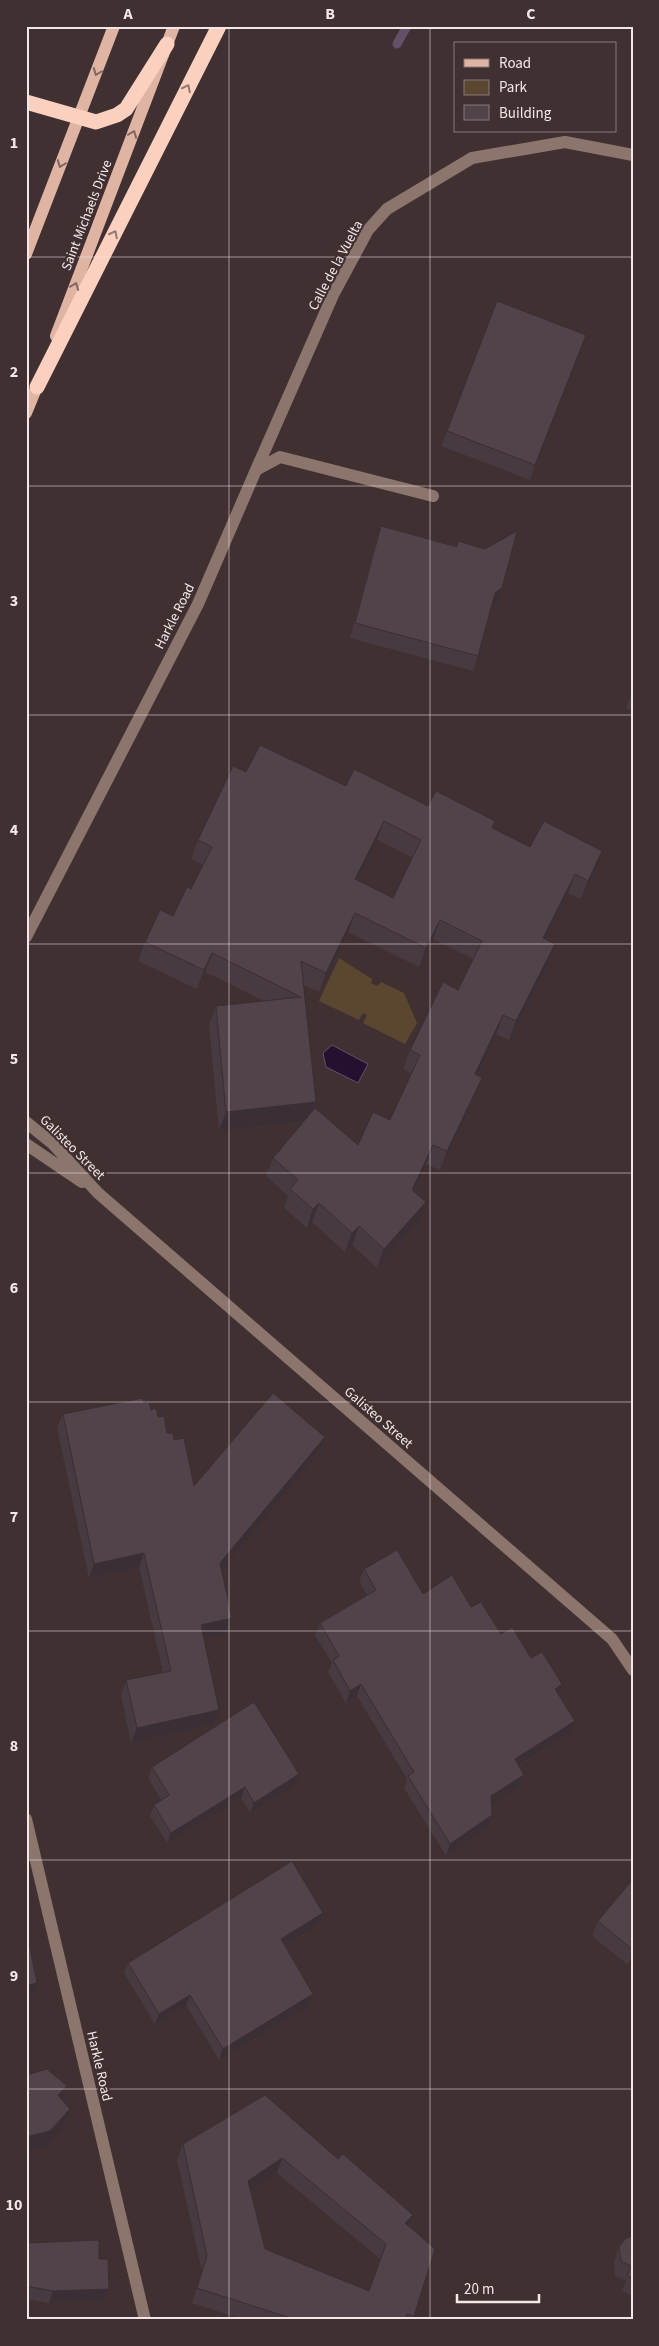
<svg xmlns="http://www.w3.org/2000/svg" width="659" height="2346" font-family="'Source Sans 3',sans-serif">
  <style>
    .green { fill: #5b472f }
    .water { fill: #261031; stroke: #645068 }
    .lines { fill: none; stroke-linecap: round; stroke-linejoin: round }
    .stream { stroke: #645068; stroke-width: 9 }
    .minor { stroke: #8b756d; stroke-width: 12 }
    .major { stroke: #e0b4a3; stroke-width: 12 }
    .highway { stroke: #fbd0bf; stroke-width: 15 }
    .wall { fill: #473a40; fill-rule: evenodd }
    .shaded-wall { fill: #392f34 }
    .building { fill: #52434b; stroke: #392f34; fill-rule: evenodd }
    .oneway { stroke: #81655f }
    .oneway2 { stroke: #957871 }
    .grid { fill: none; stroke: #f3e7e8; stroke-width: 1; stroke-opacity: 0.55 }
    .labels { text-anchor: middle; stroke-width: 4.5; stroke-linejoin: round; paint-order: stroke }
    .street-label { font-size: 14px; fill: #f3e7e8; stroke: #413031 }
    .neatline { fill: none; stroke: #f3e7e8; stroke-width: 2 }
    .grid-label { font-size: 16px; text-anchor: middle; font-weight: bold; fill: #f3e7e8 }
  </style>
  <rect width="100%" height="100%" fill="#413031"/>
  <path class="green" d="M 339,958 L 372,979 L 371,983 L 378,986 L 381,982 L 404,993 L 417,1023 L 405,1044 L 363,1023 L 367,1015 L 363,1013 L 359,1020 L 319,1001 Z"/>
  <path class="water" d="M 332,1045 L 368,1064 L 358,1083 L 326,1067 L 323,1053 Z"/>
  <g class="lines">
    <path class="stream" d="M 397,44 L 407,26"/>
    <path class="minor" d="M 256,470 L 333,295 L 368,230 L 387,209 L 472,158 L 565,142 L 633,155
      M 26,937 L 198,604 L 256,470 L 280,457 L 433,496
      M 26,1122 L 52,1143 L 98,1193 L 612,1639 L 633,1670
      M 26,1144 L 82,1182
      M 26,1819 L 145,2320"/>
    <path class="major" d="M 26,254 L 114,26
      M 56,336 L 174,26
      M 26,413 L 40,379"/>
    <path class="highway" d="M 26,102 L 96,122 L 117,115 L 126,109 L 167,44
      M 37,387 L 219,26"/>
  </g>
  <path class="wall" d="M 586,335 L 530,480 L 441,446 L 447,431 Z
    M 381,526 L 456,546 L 458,541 L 496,603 L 492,606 L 478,656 L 473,671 L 350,638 L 376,541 Z
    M 633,685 L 633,711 L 626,709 Z
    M 246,772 L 346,786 L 428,806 L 493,828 L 530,847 L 596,870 L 581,899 L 568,893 L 545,939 L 555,944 L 549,963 L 509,1040 L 496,1034 L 476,1075 L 475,1096 L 440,1170 L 426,1164 L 414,1191 L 419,1221 L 377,1268 L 352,1245 L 345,1252 L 312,1222 L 307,1228 L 284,1208 L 288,1196 L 266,1176 L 273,1158 L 303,1122 L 219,1131 L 209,1025 L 216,1006 L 264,1001 L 205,972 L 197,989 L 138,961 L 145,942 L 173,916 L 191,889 L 203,865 L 191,859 L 198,840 ZM 377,840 L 413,858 L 393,898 L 357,880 ZM 348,932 L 419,967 L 433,939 L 473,959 L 458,990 L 410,1050 L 403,1069 L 412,1074 L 390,1120 L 358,1145 L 313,1110 L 316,1102 L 303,985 L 319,992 Z
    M 144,1403 L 158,1417 L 167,1433 L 174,1440 L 194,1486 L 319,1451 L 221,1570 L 232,1618 L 227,1633 L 203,1638 L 214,1724 L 131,1743 L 121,1695 L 126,1680 L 163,1672 L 139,1567 L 89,1578 L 57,1428 L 63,1414 Z
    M 364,1569 L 423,1594 L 471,1607 L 501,1634 L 531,1658 L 558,1694 L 571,1732 L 519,1766 L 524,1775 L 519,1787 L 491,1805 L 488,1827 L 446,1856 L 404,1788 L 407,1779 L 357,1696 L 346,1703 L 328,1672 L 332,1663 L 315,1635 L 320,1623 L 367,1595 L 359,1581 Z
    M 152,1767 L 295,1785 L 250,1813 L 241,1798 L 167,1843 L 150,1816 L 154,1805 L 161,1800 L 148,1778 Z
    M 633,1879 L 633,1964 L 628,1965 L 592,1936 L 598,1921 Z
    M 323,1913 L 319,1924 L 284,1945 L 310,2005 L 219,2060 L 186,2005 L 155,2024 L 124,1973 L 128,1963 Z
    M 265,2095 L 435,2249 L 412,2320 L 245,2320 L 192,2303 L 202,2271 L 177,2160 L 183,2144 ZM 277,2173 L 380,2259 L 369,2291 L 265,2249 L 251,2191 Z
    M 633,2236 L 633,2296 L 622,2291 L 626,2281 L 615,2276 L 614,2262 L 619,2247 Z
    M 26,2243 L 99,2259 L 109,2289 L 105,2301 L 49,2303 L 26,2299 Z"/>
  <path class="shaded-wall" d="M 586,335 L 581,350 L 530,480 L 535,465 Z
    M 502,588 L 496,603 L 490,608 L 495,593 Z
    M 384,821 L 377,840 L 348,898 L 355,879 Z
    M 602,851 L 596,870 L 581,899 L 588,881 Z
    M 575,874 L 568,893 L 536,957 L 543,938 Z
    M 355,913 L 348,932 L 319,992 L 326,973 Z
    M 440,920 L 433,939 L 419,967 L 426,948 Z
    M 555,944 L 549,963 L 509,1040 L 516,1021 Z
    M 212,953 L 205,972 L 197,989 L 204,970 Z
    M 503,1015 L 496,1034 L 468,1093 L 475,1074 Z
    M 482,1078 L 475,1096 L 440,1170 L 447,1151 Z
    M 316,1102 L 309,1121 L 219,1131 L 226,1112 Z
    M 433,1145 L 426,1164 L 406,1208 L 412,1190 Z
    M 426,1202 L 419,1221 L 377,1268 L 384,1249 Z
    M 319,1203 L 312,1222 L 307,1228 L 313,1209 Z
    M 359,1226 L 352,1245 L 345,1252 L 352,1233 Z
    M 325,1437 L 319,1451 L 215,1578 L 220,1563 Z
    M 144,1553 L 139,1567 L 89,1578 L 94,1564 Z
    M 232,1618 L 227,1633 L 195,1640 L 201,1625 Z
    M 361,1684 L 357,1696 L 346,1703 L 350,1691 Z
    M 562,1684 L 558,1696 L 555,1689 Z
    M 219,1710 L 214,1724 L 131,1743 L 137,1728 Z
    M 575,1721 L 571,1732 L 510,1771 L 515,1759 Z
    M 299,1774 L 295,1785 L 250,1813 L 254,1803 Z
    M 524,1775 L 519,1787 L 486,1808 L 491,1796 Z
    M 245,1787 L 241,1798 L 167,1843 L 171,1833 Z
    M 492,1815 L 488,1827 L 446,1856 L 450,1844 Z
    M 323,1913 L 319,1924 L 277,1950 L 281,1939 Z
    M 633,1953 L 633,1964 L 628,1965 Z
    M 37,1983 L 34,1992 L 26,1994 L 26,1986 Z
    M 313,1994 L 310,2005 L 219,2060 L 223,2049 Z
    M 190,1995 L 186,2005 L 155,2024 L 159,2014 Z
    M 67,2086 L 61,2101 L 58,2095 Z
    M 70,2109 L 65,2124 L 45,2146 L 26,2150 L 26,2137 Z
    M 282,2158 L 277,2173 L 243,2196 L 248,2181 Z
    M 413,2215 L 407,2230 L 405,2223 Z
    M 109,2289 L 105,2301 L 49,2303 L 53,2291 Z"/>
  <path class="building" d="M 497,301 L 586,335 L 535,465 L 447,431 Z
    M 381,526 L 457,547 L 458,541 L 485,549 L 517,531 L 502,588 L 495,593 L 478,656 L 355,623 Z
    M 633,688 L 633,697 L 630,697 Z
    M 260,745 L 346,786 L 354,769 L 428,806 L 436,791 L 495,821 L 492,828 L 530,847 L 544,821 L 602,851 L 588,881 L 575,874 L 543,938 L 555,944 L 516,1021 L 503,1015 L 475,1074 L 482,1078 L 447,1151 L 433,1145 L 412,1190 L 426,1202 L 384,1249 L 359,1226 L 352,1233 L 319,1203 L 313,1209 L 290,1189 L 298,1180 L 273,1158 L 315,1108 L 358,1145 L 373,1112 L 390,1120 L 420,1055 L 410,1050 L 443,982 L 458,990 L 482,941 L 440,920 L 426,948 L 355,913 L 326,973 L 301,961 L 316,1102 L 226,1112 L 216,1006 L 301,997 L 212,953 L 204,970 L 145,942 L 160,910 L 173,916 L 187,887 L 191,889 L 212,847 L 198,840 L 233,766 L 246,772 ZM 384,821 L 421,840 L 393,898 L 355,879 Z
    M 273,1393 L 325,1437 L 220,1563 L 232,1618 L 201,1625 L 219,1710 L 137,1728 L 126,1680 L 171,1671 L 144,1553 L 94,1564 L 63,1414 L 143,1398 L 144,1403 L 149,1402 L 151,1410 L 156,1408 L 158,1417 L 164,1416 L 167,1433 L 173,1433 L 174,1440 L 184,1438 L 194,1486 Z
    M 397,1550 L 423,1594 L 452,1575 L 471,1607 L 481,1602 L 501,1634 L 512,1627 L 531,1658 L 542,1652 L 562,1684 L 555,1689 L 575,1721 L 515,1759 L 524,1775 L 491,1796 L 492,1815 L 450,1844 L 408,1776 L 414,1772 L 361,1684 L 350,1691 L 333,1660 L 339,1656 L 320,1623 L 376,1590 L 364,1569 Z
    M 254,1702 L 299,1774 L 254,1803 L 245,1787 L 171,1833 L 154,1805 L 169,1795 L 152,1767 Z
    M 292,1861 L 323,1913 L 281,1939 L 313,1994 L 223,2049 L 190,1995 L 159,2014 L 128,1963 Z
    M 633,1879 L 633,1950 L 598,1921 Z
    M 28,1938 L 37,1983 L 26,1986 L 26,1939 Z
    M 47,2069 L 67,2086 L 58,2095 L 70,2109 L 50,2131 L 26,2137 L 26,2075 Z
    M 265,2095 L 338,2159 L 343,2154 L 413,2215 L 405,2223 L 435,2249 L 414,2316 L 407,2314 L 405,2320 L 297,2320 L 197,2288 L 207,2256 L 183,2144 ZM 282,2158 L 386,2244 L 369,2291 L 265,2249 L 248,2181 Z
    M 632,2236 L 633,2236 L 633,2278 L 627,2276 L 631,2266 L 621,2261 L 619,2247 L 625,2239 Z
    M 99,2240 L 99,2259 L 108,2259 L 109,2289 L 53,2291 L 26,2286 L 26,2243 Z"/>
  <defs><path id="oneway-chevron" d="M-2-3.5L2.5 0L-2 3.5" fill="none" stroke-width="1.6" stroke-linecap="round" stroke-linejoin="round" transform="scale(1.25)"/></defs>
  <g class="oneway">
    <use href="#oneway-chevron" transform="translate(97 72) rotate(111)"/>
    <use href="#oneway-chevron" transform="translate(133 134) rotate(-69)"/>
    <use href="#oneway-chevron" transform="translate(61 164) rotate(111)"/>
    <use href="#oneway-chevron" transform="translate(75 286) rotate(-69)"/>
  </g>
  <g class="oneway2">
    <use href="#oneway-chevron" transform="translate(187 88) rotate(-63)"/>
    <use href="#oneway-chevron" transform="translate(114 234) rotate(-63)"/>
  </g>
  <path class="grid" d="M 229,26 L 229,2320M 430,26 L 430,2320M 26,257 L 633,257M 26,486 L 633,486M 26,715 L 633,715M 26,944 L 633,944M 26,1173 L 633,1173M 26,1402 L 633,1402M 26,1631 L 633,1631M 26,1860 L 633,1860M 26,2089 L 633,2089"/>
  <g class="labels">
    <g class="street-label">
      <text transform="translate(86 215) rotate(-69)" y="5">Saint Michaels Drive</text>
      <text transform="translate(335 265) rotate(-62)" y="5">Calle de la Vuelta</text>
      <text transform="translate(174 616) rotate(-63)" y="5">Harkle Road</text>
      <text transform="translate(73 1147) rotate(45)" y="5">Galisteo Street</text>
      <text transform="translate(379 1417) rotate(41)" y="5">Galisteo Street</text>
      <text transform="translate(100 2066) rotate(77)" y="5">Harkle Road</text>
    </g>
  </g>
  <rect width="659" height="2346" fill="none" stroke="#413031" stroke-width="55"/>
  <rect x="454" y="42" width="162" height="90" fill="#413031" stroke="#88797a"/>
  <rect x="464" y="59" width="25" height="8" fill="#e0b4a3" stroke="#88797a"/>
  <text x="499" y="68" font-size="15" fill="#f3e7e8">Road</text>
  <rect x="464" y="80" width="25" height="15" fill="#5b472f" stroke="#88797a"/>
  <text x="499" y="92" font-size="15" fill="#f3e7e8">Park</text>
  <rect x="464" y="105" width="25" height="15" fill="#52434b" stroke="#88797a"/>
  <text x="499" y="118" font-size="15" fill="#f3e7e8">Building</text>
  <path d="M457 2294v8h82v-8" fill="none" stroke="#f3e7e8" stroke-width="2.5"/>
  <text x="464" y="2294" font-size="15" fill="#f3e7e8" stroke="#413031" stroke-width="4" paint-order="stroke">20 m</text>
  <rect x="28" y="28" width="604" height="2290" class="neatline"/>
  <g class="grid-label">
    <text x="128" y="19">A</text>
    <text x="330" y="19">B</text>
    <text x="531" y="19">C</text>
    <text x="14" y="148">1</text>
    <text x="14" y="377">2</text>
    <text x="14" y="606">3</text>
    <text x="14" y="835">4</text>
    <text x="14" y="1064">5</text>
    <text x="14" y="1293">6</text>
    <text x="14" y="1522">7</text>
    <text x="14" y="1751">8</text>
    <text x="14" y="1981">9</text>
    <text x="14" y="2210">10</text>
  </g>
</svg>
